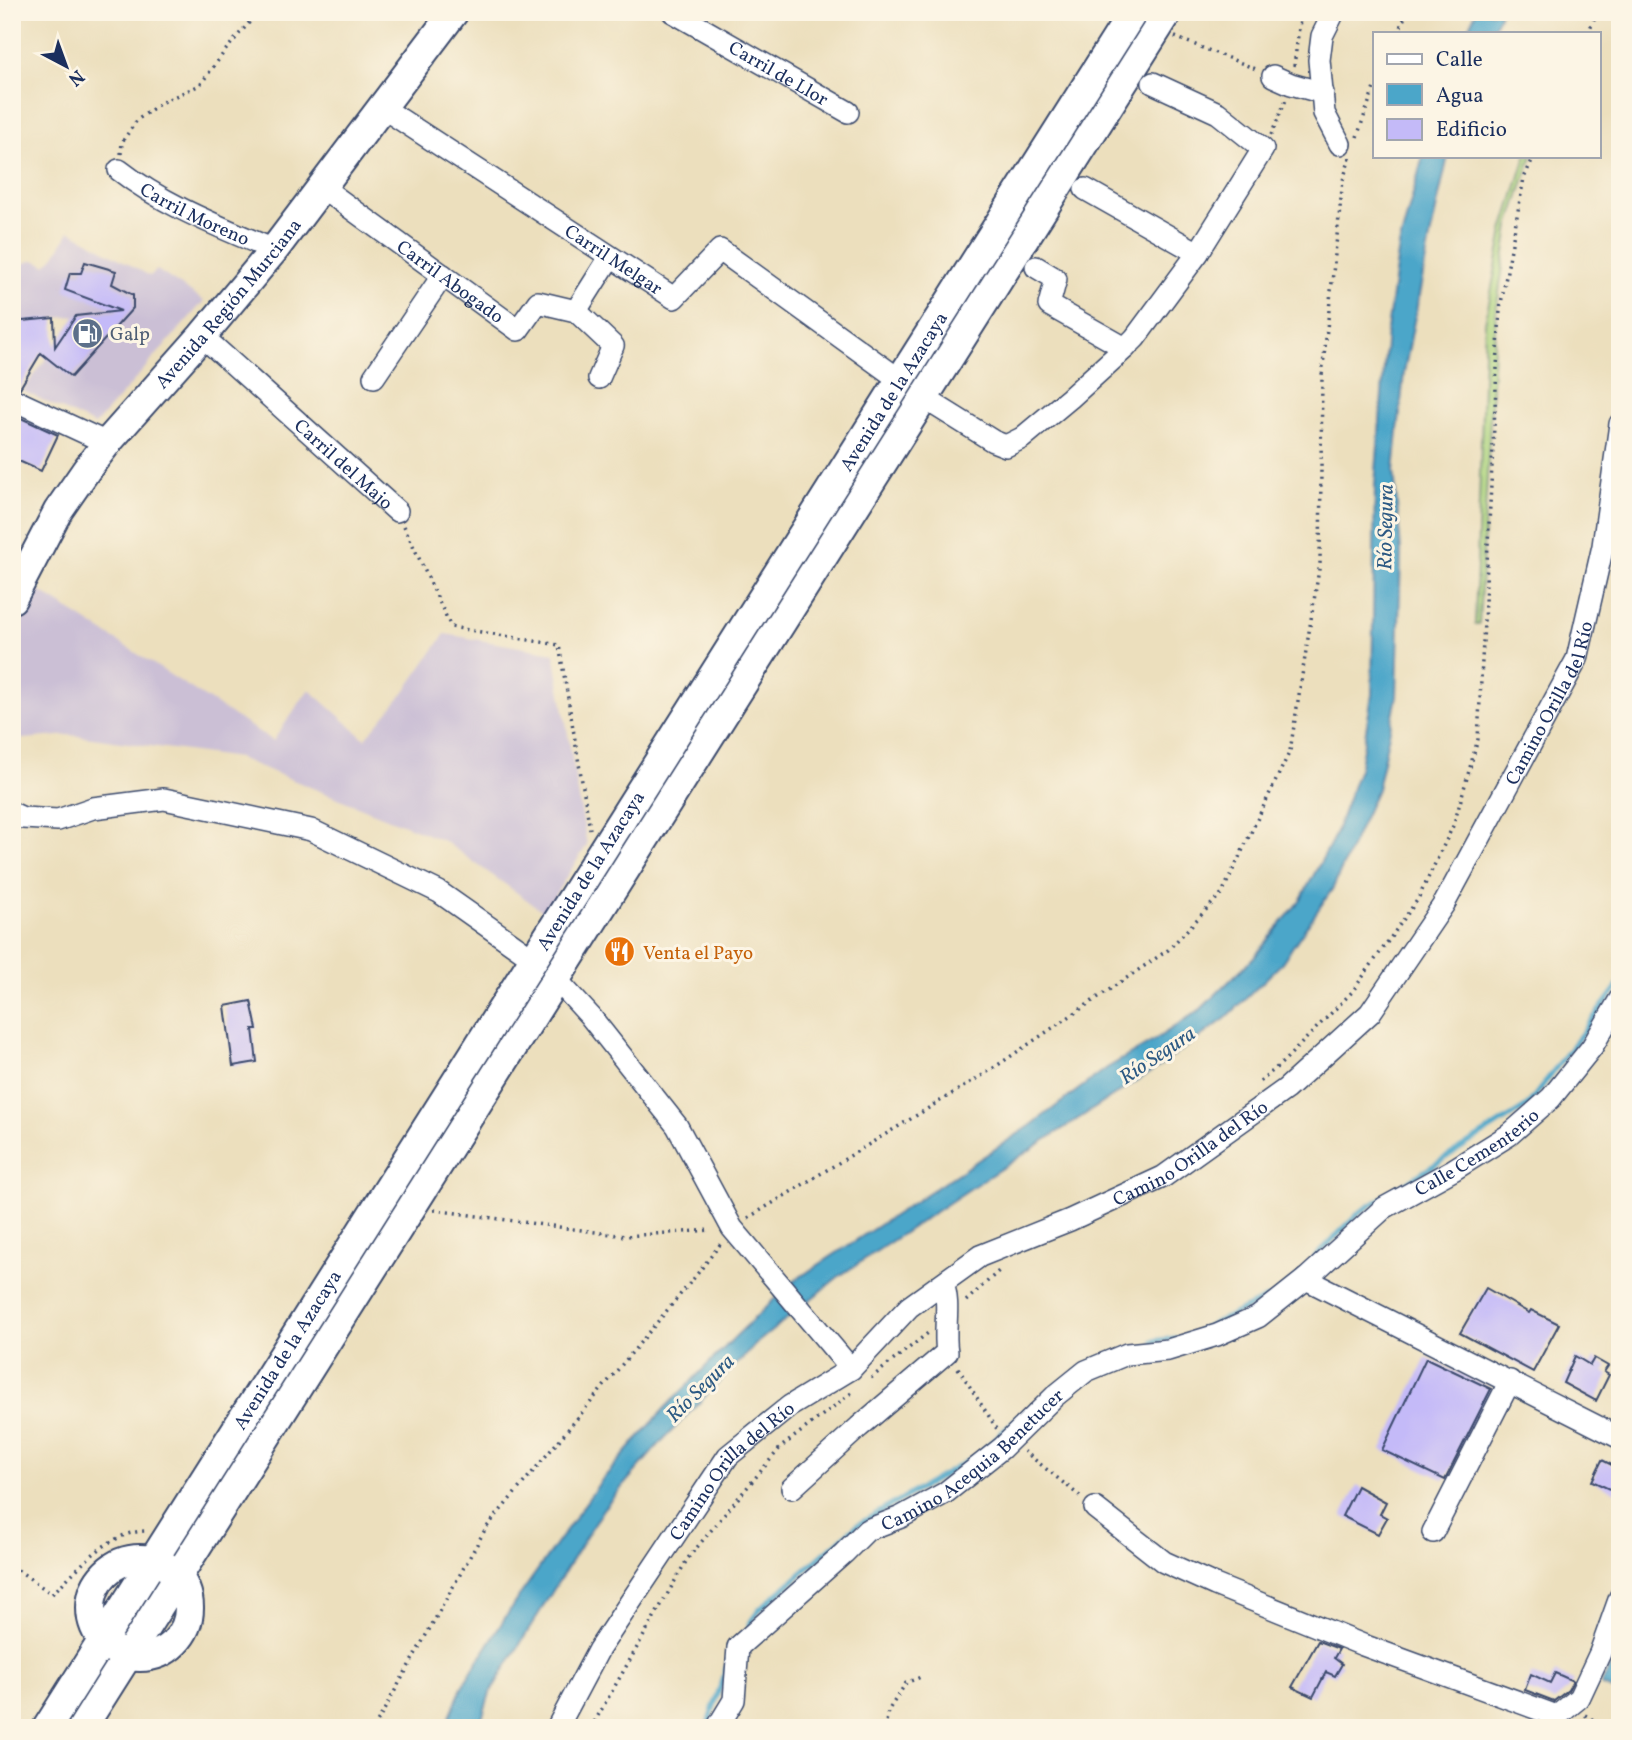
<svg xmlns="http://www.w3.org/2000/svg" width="1632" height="1740" font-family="Vollkorn,serif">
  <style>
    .industrial { fill: #cbbfd5 }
    .green { fill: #afd57f; stroke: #65826e; stroke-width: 2 }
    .water { fill: #4ba6c9; stroke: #336a94; stroke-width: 2 }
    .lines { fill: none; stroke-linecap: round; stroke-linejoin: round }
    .stream { stroke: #4ba6c9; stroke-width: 5 }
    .building { fill: #c4baf8 }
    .minor-casing { stroke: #3a496c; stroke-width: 24 }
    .major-casing { stroke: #3a496c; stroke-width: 32 }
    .path { stroke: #3a496c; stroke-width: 3.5; stroke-dasharray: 2 5; stroke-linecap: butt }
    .minor { stroke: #fff; stroke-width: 21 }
    .major { stroke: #fff; stroke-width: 28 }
    .labels { text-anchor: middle; stroke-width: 6; stroke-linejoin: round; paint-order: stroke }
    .street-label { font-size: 19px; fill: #1b2f5e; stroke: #fcf5e5 }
    .service-label { font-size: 19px; fill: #4e5e75; stroke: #fcf5e5; text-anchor: start }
    .food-label { font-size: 19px; fill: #c56008; stroke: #fcf5e5; text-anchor: start }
    .water-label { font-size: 21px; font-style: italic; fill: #2c5983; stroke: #fcf5e5 }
  </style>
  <rect width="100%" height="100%" fill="#fcf5e5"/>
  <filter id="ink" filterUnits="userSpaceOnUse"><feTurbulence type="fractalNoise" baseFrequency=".0143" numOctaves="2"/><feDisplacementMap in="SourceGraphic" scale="14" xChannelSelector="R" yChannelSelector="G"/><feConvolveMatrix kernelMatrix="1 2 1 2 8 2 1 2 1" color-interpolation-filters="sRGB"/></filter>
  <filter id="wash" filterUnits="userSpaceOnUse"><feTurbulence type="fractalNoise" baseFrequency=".00686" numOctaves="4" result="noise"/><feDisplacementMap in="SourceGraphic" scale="28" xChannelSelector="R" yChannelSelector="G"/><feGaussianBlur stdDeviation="1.57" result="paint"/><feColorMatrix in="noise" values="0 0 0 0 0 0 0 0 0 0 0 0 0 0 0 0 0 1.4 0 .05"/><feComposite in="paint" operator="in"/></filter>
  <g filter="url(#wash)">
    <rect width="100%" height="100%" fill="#ecdfbd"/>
    <path class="industrial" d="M 70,231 L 150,276 L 157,270 L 204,301 L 95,425 L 23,391 L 77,316 L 12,322 L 12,267 L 34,260 L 46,265 L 55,256 Z
      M 38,590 L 273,741 L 309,689 L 365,739 L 403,694 L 445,634 L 554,653 L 587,845 L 544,912 L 444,841 L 238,758 L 70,735 L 12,740 L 12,641 Z"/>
    <path class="green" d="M 1526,156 L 1532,156 L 1509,226 L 1496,312 L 1479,624 L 1475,624 L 1485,323 L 1503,231 Z"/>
    <path class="water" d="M 1476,12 L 1501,12 L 1491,33 L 1466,33 Z
      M 1423,156 L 1448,156 L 1431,233 L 1404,373 L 1394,471 L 1401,551 L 1397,697 L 1377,789 L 1333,888 L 1280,965 L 1226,1018 L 1160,1066 L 980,1182 L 838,1277 L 758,1342 L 661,1442 L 603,1509 L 490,1693 L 479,1728 L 445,1728 L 463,1685 L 515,1602 L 601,1481 L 665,1408 L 735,1337 L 791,1283 L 1030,1126 L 1107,1068 L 1150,1043 L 1201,1009 L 1256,955 L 1301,899 L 1334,837 L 1360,766 L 1372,695 L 1375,485 L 1387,330 L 1399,246 Z
      M 1620,1660 L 1620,1679 L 1614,1691 L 1601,1685 L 1612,1662 Z"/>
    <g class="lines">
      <path class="stream" d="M 1314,1258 L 1360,1212 L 1527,1106 L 1620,983
        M 1200,1330 L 1267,1298
        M 1153,1341 L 1175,1338
        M 983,1450 L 1017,1418
        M 749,1624 L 760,1609 L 857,1525 L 973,1458
        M 707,1727 L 727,1666"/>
    </g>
    <g id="blocks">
      <path class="building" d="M 85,262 L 116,271 L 112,284 L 133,295 L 133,308 L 71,377 L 41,353 L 20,388 L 12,386 L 12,322 L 54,318 L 55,347 L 76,316 L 121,311 L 65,290 L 70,273 L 81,273 Z
        M 12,414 L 58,435 L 41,471 L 12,458 Z
        M 251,1001 L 257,1029 L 253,1029 L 257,1062 L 233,1066 L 225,1006 Z
        M 1486,1288 L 1529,1313 L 1531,1310 L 1559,1324 L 1533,1372 L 1460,1333 Z
        M 1575,1356 L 1590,1365 L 1594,1358 L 1608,1366 L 1604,1372 L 1609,1375 L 1596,1401 L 1563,1383 Z
        M 1426,1358 L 1491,1389 L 1445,1480 L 1382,1450 Z
        M 1602,1460 L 1620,1469 L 1620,1494 L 1592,1481 Z
        M 1357,1486 L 1386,1502 L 1380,1514 L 1387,1518 L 1378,1534 L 1342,1516 Z
        M 1318,1641 L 1339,1649 L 1334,1658 L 1342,1664 L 1335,1676 L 1326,1672 L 1313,1697 L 1292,1687 Z
        M 1555,1673 L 1573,1681 L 1568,1690 L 1554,1701 L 1525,1690 L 1531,1674 L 1550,1683 Z"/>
    </g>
  </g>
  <g filter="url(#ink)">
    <use href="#blocks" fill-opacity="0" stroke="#3a496c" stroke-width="2"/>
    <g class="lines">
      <defs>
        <g id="minor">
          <path id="s1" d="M 673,12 L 848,112"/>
          <path d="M 1334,12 L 1322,36 L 1319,60 L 1324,113 L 1340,144"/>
          <path d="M 1273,76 L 1291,84 L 1323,93"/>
          <path d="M 1153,83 L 1218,113 L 1263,149 L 1198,253"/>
          <path id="s2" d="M 383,108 L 674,298 L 720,250 L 900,380"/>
          <path id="s3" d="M 119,170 C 165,206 221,227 274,250"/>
          <path id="s4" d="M 323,188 L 518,330 L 538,302 L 576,311 L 613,346 L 599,378"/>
          <path d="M 1036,267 L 1056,279 L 1049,305 L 1125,348"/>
          <path d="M 576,311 L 610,257"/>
          <path id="s5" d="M 202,336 L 397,511"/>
          <path d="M 374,377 L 443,275"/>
          <path d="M 924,398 L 993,441 L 1006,446 L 1022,438 L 1070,398 L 1125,348 L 1135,338 L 1198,253 L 1085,189"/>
          <path d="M 12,399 L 107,443"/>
          <path d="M 12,813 L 23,818 L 58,820 L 93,808 L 164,799 L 311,830 L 439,892 L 534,959"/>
          <path d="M 556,979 L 590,1016 L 677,1126 L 732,1228 L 851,1369"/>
          <path d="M 1306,1279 L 1620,1438"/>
          <path d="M 792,1488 L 859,1427 L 947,1352 C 943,1328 951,1306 943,1284"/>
          <path d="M 1095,1508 L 1164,1562 L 1215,1585 L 1363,1645 L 1557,1716 L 1579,1698 L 1600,1653 L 1620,1597"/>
          <path d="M 1433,1532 L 1510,1381"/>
          <path id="s6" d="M 557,1728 L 599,1649 L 728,1456 L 790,1406 L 851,1369 L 909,1307 L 980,1256 L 1070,1220 L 1163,1177 L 1286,1089 L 1370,1013 L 1444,904 L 1577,659 L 1603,546 L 1620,424"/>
          <path id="s7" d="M 717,1728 L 734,1700 L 738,1647 L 844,1553 L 867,1530 L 901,1517 L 945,1493 L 1002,1448 L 1055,1396 L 1086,1371 L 1127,1354 L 1168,1350 L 1217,1335 L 1258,1317 L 1306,1279 L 1384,1208 L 1453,1170 L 1509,1135 L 1551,1098 L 1592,1047 L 1620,999"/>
        </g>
        <g id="major">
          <path id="s8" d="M 12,599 L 58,511 L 87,469 L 107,443 L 202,336 L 274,250 L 454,12"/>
          <circle cx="140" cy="1608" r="49"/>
          <path id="s9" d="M 47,1728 L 1133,12"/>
          <path d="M 82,1728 L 1168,12"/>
        </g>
      </defs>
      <use href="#minor" class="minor-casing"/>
      <use href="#major" class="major-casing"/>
      <path class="path" d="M 1398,33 L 1407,12
        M 1588,33 L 1597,12
        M 1175,37 L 1256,69
        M 1294,66 L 1301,12
        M 1271,135 L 1286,100
        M 1357,137 L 1375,85
        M 121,154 L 122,142 L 137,120 L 162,102 L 200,85 L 225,51 L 258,12
        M 404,526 L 451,627 L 559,645 L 590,829
        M 1260,1082 L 1284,1061 L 1352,992 L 1418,899 L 1454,824 L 1478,739 L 1500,309 L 1524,178 L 1534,156
        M 434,1210 L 625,1236 L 712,1230
        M 748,1218 L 986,1073 L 1168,950 L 1222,893 L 1290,751 L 1320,563 L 1322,375 L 1343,180 L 1350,158
        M 966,1301 L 1002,1268
        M 958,1368 L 997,1429
        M 871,1378 L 928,1333
        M 1024,1451 L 1081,1497
        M 12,1566 L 52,1594 C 78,1569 108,1531 147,1531
        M 1585,1715 L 1607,1728
        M 374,1728 L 486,1528 L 694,1278 L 722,1242
        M 591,1728 L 688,1558 L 781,1447 L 854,1391
        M 885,1728 L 888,1711 L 906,1683 L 923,1676"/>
      <use href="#minor" class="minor"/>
      <use href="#major" class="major"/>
    </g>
  </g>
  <defs>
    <symbol id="fuel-disc" viewBox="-11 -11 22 22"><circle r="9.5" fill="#5c6f8a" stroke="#fcf5e5"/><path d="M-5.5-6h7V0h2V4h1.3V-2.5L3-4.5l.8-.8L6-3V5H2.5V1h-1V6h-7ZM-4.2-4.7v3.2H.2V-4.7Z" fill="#fff"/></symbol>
    <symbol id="restaurant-disc" viewBox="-11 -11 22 22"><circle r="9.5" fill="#e8710a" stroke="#fcf5e5"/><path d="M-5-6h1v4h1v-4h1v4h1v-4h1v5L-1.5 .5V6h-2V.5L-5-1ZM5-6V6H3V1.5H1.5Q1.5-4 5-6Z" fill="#fff"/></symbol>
  </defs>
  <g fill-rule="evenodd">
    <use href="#fuel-disc" x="70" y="316" width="35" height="35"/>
    <use href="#restaurant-disc" x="602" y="934" width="35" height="35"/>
  </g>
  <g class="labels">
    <g class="street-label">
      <text dy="7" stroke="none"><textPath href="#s1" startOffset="122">Carril de Llor</textPath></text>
      <text dy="7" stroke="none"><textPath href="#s3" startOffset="88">Carril Moreno</textPath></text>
      <text dy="7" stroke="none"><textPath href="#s2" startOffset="276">Carril Melgar</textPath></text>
      <text dy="7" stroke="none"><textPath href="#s4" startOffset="158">Carril Abogado</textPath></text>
      <text dy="7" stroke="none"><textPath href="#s8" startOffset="368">Avenida Región Murciana</textPath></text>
      <text dy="7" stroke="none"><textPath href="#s9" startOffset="1582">Avenida de la Azacaya</textPath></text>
      <text dy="7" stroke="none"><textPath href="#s5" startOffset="191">Carril del Majo</textPath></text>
      <text dy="7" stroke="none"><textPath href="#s6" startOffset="1468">Camino Orilla del Río</textPath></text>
      <text dy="7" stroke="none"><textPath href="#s9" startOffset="1015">Avenida de la Azacaya</textPath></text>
      <text dy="7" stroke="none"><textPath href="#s7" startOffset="990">Calle Cementerio</textPath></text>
      <text dy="7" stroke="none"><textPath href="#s6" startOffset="880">Camino Orilla del Río</textPath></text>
      <text dy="7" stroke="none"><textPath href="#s9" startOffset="448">Avenida de la Azacaya</textPath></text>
      <text dy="7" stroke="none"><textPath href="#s7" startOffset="388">Camino Acequia Benetucer</textPath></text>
      <text dy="7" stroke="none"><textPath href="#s6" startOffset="313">Camino Orilla del Río</textPath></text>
    </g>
    <g class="service-label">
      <text x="110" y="340">Galp</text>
    </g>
    <g class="food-label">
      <text x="643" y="959">Venta el Payo</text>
    </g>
    <g class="water-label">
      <text transform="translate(1385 527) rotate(-89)" y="7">Río Segura</text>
      <text transform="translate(1157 1055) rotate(-34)" y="7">Río Segura</text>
      <text transform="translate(700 1388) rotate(-45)" y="7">Río Segura</text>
    </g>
  </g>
  <rect width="1632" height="1740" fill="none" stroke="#fcf5e5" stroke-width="42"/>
  <rect x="1373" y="32" width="228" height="126" fill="#fcf5e5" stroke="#a2a6af" stroke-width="2"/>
  <rect x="1387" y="54" width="35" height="10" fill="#ffffff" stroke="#a2a6af" stroke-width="2"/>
  <text x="1436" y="66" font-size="21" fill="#1b2f5e">Calle</text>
  <rect x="1387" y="84" width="35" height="21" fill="#4ba6c9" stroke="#a2a6af" stroke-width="2"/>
  <text x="1436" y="102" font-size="21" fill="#1b2f5e">Agua</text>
  <rect x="1387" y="119" width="35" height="21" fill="#c4baf8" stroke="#a2a6af" stroke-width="2"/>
  <text x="1436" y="136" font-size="21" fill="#1b2f5e">Edificio</text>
  <g transform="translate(66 66) rotate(139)" stroke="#fcf5e5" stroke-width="5" paint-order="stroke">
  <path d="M0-5L12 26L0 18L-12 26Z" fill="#1b2f5e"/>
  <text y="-10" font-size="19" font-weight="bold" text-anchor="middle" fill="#1b2f5e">N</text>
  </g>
</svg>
